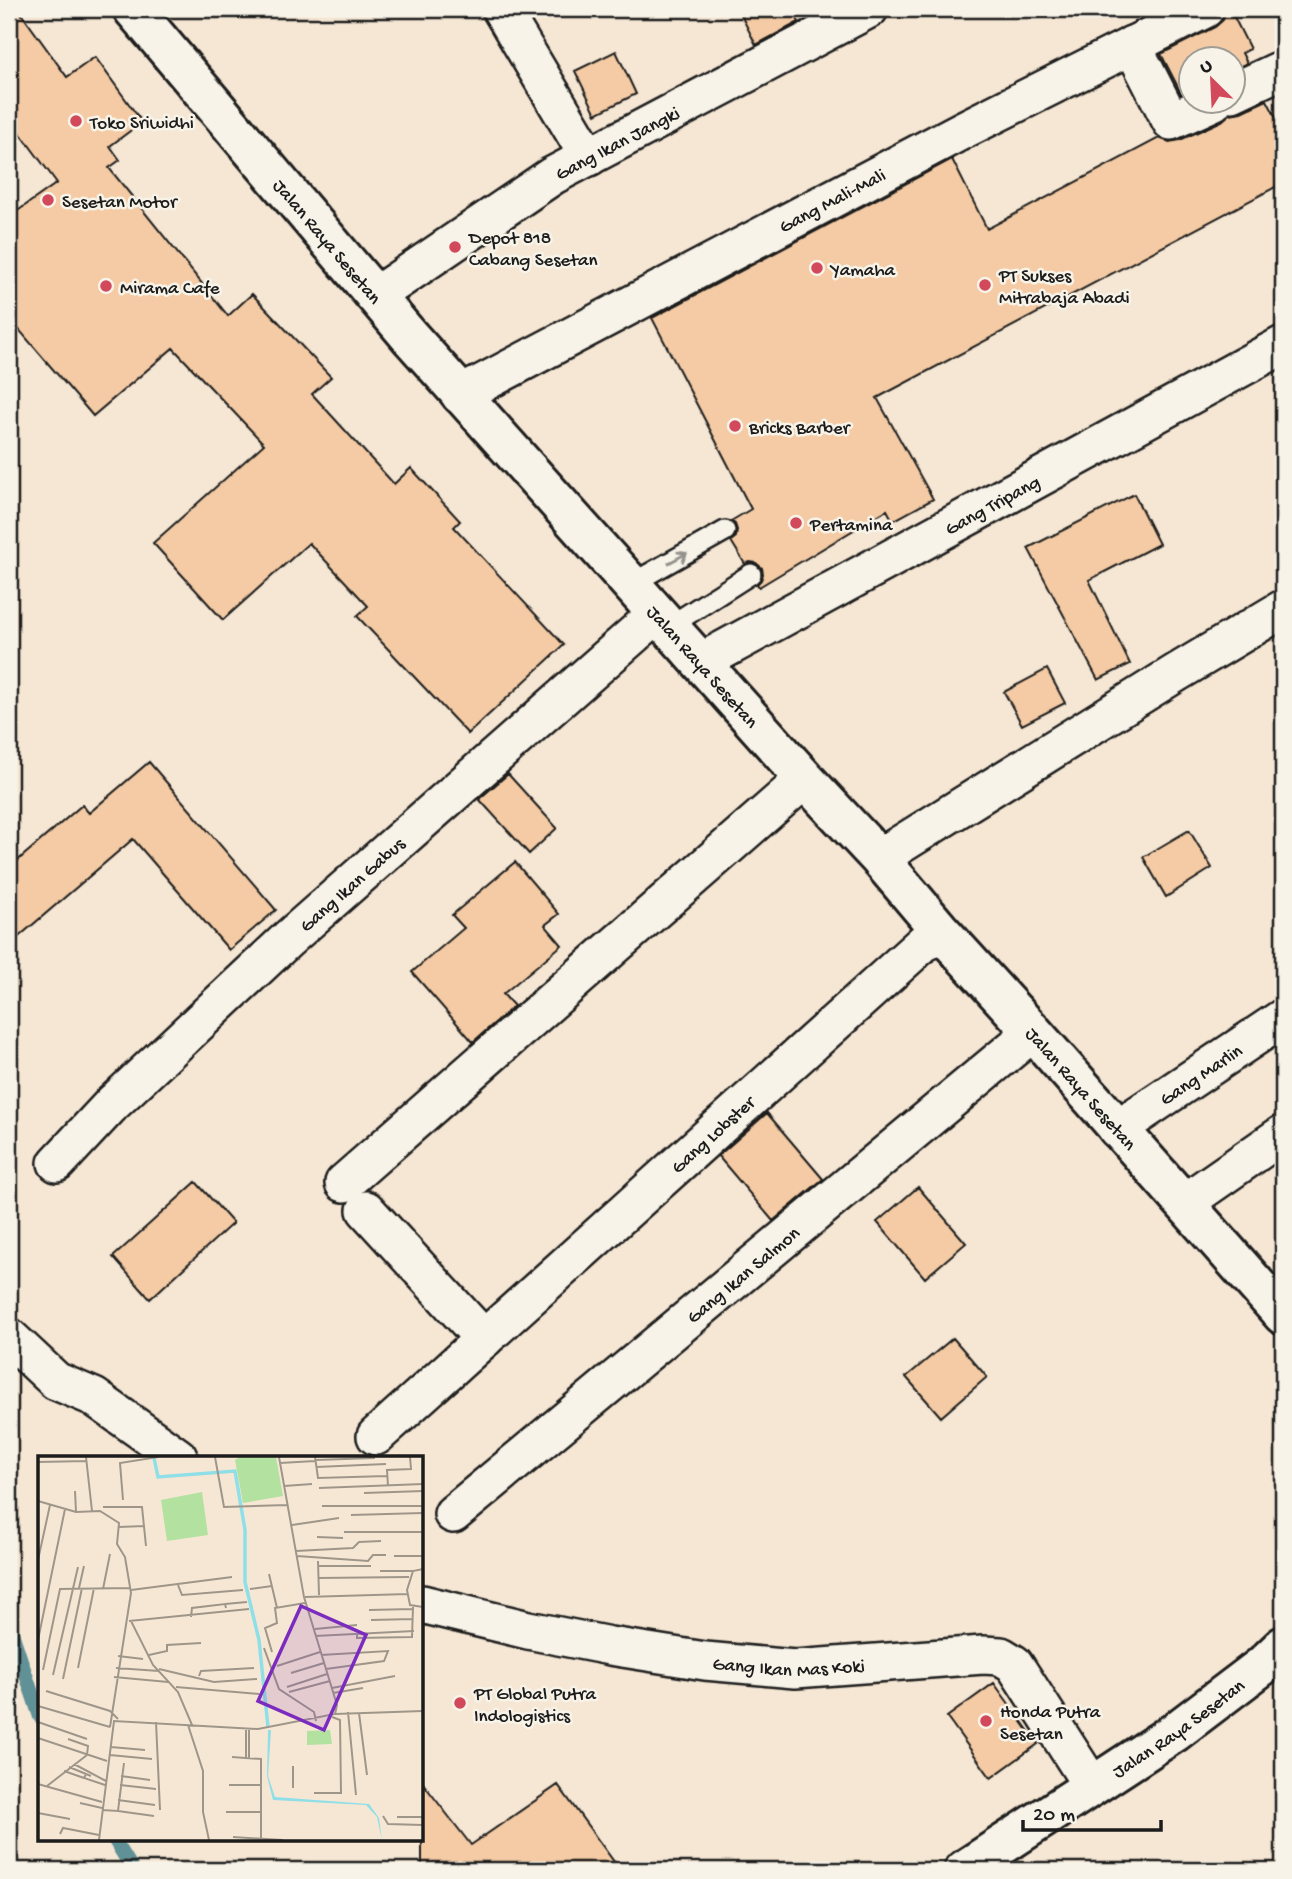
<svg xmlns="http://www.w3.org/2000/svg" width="1292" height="1879" font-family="'Gochi Hand',sans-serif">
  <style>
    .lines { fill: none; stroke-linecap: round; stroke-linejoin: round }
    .stream { stroke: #609196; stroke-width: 14 }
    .building { fill: #f4cba4; stroke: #1c1c1c; stroke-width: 2 }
    .lane-casing { stroke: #1c1c1c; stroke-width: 24 }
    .street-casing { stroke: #1c1c1c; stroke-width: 42 }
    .secondary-casing { stroke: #1c1c1c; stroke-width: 44 }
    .lane { stroke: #f7f3e8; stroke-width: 19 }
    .street { stroke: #f7f3e8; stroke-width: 37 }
    .secondary { stroke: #f7f3e8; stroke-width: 38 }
    .oneway { stroke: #94928c }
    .poi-dot { fill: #d1495b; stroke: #f7f3e8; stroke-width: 2.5 }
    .labels { text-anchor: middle; stroke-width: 5; stroke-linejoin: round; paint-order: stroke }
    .poi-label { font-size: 19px; fill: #1c1c1c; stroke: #f7f3e8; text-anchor: start }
    .street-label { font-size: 19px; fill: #1c1c1c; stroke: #f7f3e8 }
    .inset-river { fill: none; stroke: #8edfe8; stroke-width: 3.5 }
    .inset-road { fill: none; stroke: #9f968a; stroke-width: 2 }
    .view { fill: #7b2cbf; fill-opacity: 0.15; stroke: #7b2cbf; stroke-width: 3.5 }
    .inset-edge { fill: none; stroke: #1c1c1c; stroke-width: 3.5 }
  </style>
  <rect width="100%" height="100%" fill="#f6e7d4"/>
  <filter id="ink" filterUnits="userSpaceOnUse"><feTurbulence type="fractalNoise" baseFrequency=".0143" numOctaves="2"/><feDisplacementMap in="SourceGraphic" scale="14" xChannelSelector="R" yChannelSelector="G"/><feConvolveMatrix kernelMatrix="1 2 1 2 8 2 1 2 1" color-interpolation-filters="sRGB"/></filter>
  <g filter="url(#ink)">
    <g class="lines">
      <path class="stream" d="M 9,1624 L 40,1717
        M 114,1839 L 133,1870"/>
    </g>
    <path class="building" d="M 9,9 L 18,9 L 67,77 L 95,57 L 142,122 L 110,146 L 120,160 L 109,168 L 228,316 L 252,294 L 331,377 L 312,394 L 394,484 L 411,468 L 460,521 L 454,527 L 564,645 L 468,734 L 357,616 L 368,606 L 309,543 L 223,620 L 153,543 L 264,444 L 173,348 L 93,416 L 9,318 L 9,217 L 57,183 L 9,118 Z
      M 738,9 L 792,9 L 799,22 L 756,45 Z
      M 1226,9 L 1230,9 L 1250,49 L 1242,53 L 1247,63 L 1233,70 L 1233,60 L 1191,60 L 1191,89 L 1181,93 L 1161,54 L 1215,27 L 1223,20 Z
      M 616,51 L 636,94 L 596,114 L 575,71 Z
      M 1267,100 L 1283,131 L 1283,183 L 877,398 L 933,499 L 893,521 L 887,510 L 759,587 L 757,584 L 761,580 L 763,574 L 762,568 L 756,563 L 750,562 L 745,564 L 731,541 L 736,537 L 737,530 L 735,524 L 731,521 L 751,509 L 652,318 L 952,159 L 987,229 L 1159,138 L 1169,142 L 1180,140 L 1222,121 L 1230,114 L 1241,112 Z
      M 1134,494 L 1159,544 L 1089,580 L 1130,664 L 1098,680 L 1028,548 Z
      M 1047,669 L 1065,703 L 1022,725 L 1004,692 Z
      M 149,762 L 276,910 L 229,950 L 133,839 L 9,945 L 9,868 L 82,805 L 89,813 Z
      M 508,774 L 557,828 L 529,854 L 479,799 Z
      M 1189,830 L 1212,868 L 1166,897 L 1143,857 Z
      M 515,862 L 559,914 L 545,925 L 562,945 L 503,994 L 514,1006 L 473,1042 L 412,972 L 464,928 L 452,915 Z
      M 767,1113 L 823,1179 L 773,1221 L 718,1156 Z
      M 196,1182 L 233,1223 L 150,1299 L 113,1257 Z
      M 918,1187 L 966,1243 L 925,1278 L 877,1222 Z
      M 953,1338 L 987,1377 L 941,1417 L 906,1377 Z
      M 994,1683 L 1038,1744 L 991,1778 L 947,1717 Z
      M 422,1782 L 471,1845 L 558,1785 L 620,1870 L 422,1870 Z"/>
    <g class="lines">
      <defs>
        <path id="lane" d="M 631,584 L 725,531
          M 668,627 L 751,574"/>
        <g id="street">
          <path d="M 501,9 L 589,157"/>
          <path d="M 1132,45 L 1171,121 L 1213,102"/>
          <path d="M 1232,93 L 1283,69"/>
          <path id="s1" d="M 375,296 L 552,176 L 869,9"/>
          <path id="s2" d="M 460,395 L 963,130 L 1205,9"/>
          <path id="s3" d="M 701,662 L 1283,345"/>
          <path d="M 879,858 L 1176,673 L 1283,609"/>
          <path id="s4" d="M 1117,1129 L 1283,1018"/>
          <path id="s5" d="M 57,1163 L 112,1104 L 288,939 L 657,614"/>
          <path d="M 344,1183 L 805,779"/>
          <path d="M 1184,1203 L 1283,1134"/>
          <path d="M 366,1210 L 484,1339"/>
          <path d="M 9,1337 L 56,1381 L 94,1397 L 178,1457"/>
          <path id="s6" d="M 376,1436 L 939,929"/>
          <path id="s7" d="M 453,1514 L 1033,1032"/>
          <path id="s8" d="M 422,1604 L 528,1630 L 610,1646 L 705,1661 L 795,1669 L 983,1655 L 1001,1656 L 1014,1664 L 1092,1786"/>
        </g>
        <g id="secondary">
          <path id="s9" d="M 133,9 L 410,337 L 805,779 L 879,858 L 939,929 L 1033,1032 L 1283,1315"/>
          <path id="s10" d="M 964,1870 L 1175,1732 L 1262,1666 L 1283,1646"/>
        </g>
      </defs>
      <use href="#lane" class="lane-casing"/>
      <use href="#street" class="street-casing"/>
      <use href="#secondary" class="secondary-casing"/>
      <use href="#lane" class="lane"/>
      <use href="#street" class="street"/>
      <use href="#secondary" class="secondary"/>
    </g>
    <defs><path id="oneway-shaft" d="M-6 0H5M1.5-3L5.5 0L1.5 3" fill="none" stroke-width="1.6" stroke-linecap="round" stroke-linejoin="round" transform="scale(1.75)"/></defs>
    <use class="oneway" href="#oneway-shaft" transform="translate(678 558) rotate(-29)"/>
  </g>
  <g class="poi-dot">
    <circle cx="76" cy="121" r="7"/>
    <circle cx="48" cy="200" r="7"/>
    <circle cx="455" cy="247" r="7"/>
    <circle cx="817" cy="268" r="7"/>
    <circle cx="985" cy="285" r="7"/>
    <circle cx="106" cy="286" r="7"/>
    <circle cx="735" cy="426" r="7"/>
    <circle cx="796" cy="523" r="7"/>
    <circle cx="460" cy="1703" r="7"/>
    <circle cx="986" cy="1721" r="7"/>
  </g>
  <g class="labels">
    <g class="poi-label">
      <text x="90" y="128">Toko Sriwidhi</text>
      <text x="62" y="207">Sesetan Motor</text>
      <text x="469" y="243">Depot 818<tspan x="469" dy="22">Cabang Sesetan</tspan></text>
      <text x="831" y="275">Yamaha</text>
      <text x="999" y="281">PT Sukses<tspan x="999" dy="22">Mitrabaja Abadi</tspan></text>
      <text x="120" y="293">Mirama Cafe</text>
      <text x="749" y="433">Bricks Barber</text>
      <text x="810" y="530">Pertamina</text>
      <text x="474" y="1699">PT Global Putra<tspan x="474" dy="22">Indologistics</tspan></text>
      <text x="1000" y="1717">Honda Putra<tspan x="1000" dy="22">Sesetan</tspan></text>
    </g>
    <g class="street-label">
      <text dy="7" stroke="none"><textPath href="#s1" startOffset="287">Gang Ikan Jangki</textPath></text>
      <text dy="7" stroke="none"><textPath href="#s2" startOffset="420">Gang Mali-Mali</textPath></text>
      <text dy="7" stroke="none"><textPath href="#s9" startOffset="303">Jalan Raya Sesetan</textPath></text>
      <text dy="7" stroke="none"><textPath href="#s3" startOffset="331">Gang Tripang</textPath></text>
      <text dy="7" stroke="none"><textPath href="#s9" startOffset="870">Jalan Raya Sesetan</textPath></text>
      <text dy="7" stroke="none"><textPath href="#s5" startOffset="406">Gang Ikan Gabus</textPath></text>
      <text dy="7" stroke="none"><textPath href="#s4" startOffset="100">Gang Marlin</textPath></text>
      <text dy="7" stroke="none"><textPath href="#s9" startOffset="1437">Jalan Raya Sesetan</textPath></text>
      <text dy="7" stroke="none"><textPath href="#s6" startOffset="452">Gang Lobster</textPath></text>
      <text dy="7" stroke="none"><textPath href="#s7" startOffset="376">Gang Ikan Salmon</textPath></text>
      <text dy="7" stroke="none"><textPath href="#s8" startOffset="373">Gang Ikan Mas Koki</textPath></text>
      <text dy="7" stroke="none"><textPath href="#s10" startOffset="257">Jalan Raya Sesetan</textPath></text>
    </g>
  </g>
  <g transform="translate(38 1456)">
    <rect width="385" height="385" fill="#f6e7d4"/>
    <path d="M 202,1 L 238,1 L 245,40 L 205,47 L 197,4 ZM 164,36 L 170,79 L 129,85 L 123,44 ZM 292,274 L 294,288 L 269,289 L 269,275 Z" fill="#b3e19f"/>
    <path d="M 230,274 L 233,274 L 230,320 L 237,341 L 331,348 L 341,362 L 344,384 L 339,361 L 328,349 L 235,344 L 229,320 Z" fill="#8edfe8"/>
    <path class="inset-river" d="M 116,2 L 120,21 L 197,15 L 207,74 L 207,126 L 221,184 L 230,271"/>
    <path class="inset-road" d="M 48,1 L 54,55M 177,1 L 186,51 L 249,49M 277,1 L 280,22 L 349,20M 277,4 L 337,2M 0,6 L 49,5M 242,7 L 277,5M 278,11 L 348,8M 246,30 L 274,28M 350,30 L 349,14 L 373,13 L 372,1M 281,32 L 385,28M 37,35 L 38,56M 326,37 L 385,35M 85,44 L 82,7 L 120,1M 0,45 L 38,56 L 62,55 L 81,67 L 79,88 L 87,101 L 93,137 L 72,271M 284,50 L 385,50M 65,51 L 104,51 L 108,90M 313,59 L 385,57M 254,69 L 301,62M 81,71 L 106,70M 306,76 L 385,76M 279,81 L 305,82M 258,95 L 315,92 L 321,86 L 343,85M 259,100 L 330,105 L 335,99 L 348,99M 356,100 L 385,100M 0,104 L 12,49M 280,105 L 281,139M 280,110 L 333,110M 385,113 L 375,115 L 369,134 L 372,149 L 385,151M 342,115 L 375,115M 231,118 L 239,152M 280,122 L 371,121M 140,129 L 144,139 L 205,134M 41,132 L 46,110M 65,133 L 72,98M 212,133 L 234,130M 93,134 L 194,121M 267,141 L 370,138M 187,148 L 209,146M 331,154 L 374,153M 153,161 L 154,152 L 187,148 L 188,152M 333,164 L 375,163M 91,165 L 211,153M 93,165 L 115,209 L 140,236 L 154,269M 277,173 L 319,169M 319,177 L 319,182 L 374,181 L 375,151M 277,180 L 376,175M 0,184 L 27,53M 226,192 L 241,233 L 276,256 L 278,265M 234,196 L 227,172 L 239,167 L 237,152 L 267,147M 111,199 L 129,195 L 129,189 L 163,187M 283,199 L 350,195 L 346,205 L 288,213M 80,200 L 105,203M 239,210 L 282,196M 40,212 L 56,132M 78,212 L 121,215M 121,213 L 176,226 L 219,223M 5,214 L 22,133 L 92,132M 253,217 L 286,207M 15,219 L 40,111M 161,220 L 163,215 L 216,212M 76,221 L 130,226M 25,223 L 44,132M 138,231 L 221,238M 249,231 L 289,218M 294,232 L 357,220M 8,235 L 72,255 L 80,263M 251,236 L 292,225M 295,237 L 325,232M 0,250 L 72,271M 310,256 L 318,339M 321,257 L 329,319M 297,258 L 385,255M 0,266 L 49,283M 118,266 L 122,354M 150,269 L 165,315 L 165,356 L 171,384M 0,282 L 69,305M 73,291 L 107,294M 72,299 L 114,303M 194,301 L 223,303 L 223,382M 208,302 L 208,272M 211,302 L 211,272M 36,308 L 68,325M 31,311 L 53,320M 26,315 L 46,322M 48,318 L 46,322 L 67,329M 83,320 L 112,324M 0,328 L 64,346M 82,329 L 118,333M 191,329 L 224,329M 9,330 L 49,299 L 50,290 L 30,283M 255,332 L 255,310M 276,337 L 303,337 L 302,264 L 294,261M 80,344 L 117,349M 42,347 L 64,352M 64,354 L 80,355 L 86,307M 80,355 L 116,360M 188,356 L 223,356M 0,357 L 32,363M 345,360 L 350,368 L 385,369M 359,361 L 385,361M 22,378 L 25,372 L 61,379M 195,381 L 245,384M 61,384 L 76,265 L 220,273 L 297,258 L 299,249 L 266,141 L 241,1"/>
    <path class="view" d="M 263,150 L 328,179 L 286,274 L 220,245 Z"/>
    <rect width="385" height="385" class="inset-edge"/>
  </g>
  <rect width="1292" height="1879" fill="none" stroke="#f7f3e8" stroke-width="35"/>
  <rect x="18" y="18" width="1257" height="1844" fill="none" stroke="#1c1c1c" stroke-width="2.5" filter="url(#ink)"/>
  <g transform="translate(1212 80) rotate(336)"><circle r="33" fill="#f7f3e8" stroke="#9f9d96" stroke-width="2"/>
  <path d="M0-5L12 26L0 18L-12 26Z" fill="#d1495b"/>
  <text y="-10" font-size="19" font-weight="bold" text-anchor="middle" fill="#1c1c1c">U</text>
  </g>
  <path d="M1023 1820v10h138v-10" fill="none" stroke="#1c1c1c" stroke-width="3.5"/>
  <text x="1033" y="1820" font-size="21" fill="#1c1c1c" stroke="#f7f3e8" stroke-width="5" paint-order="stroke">20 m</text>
</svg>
